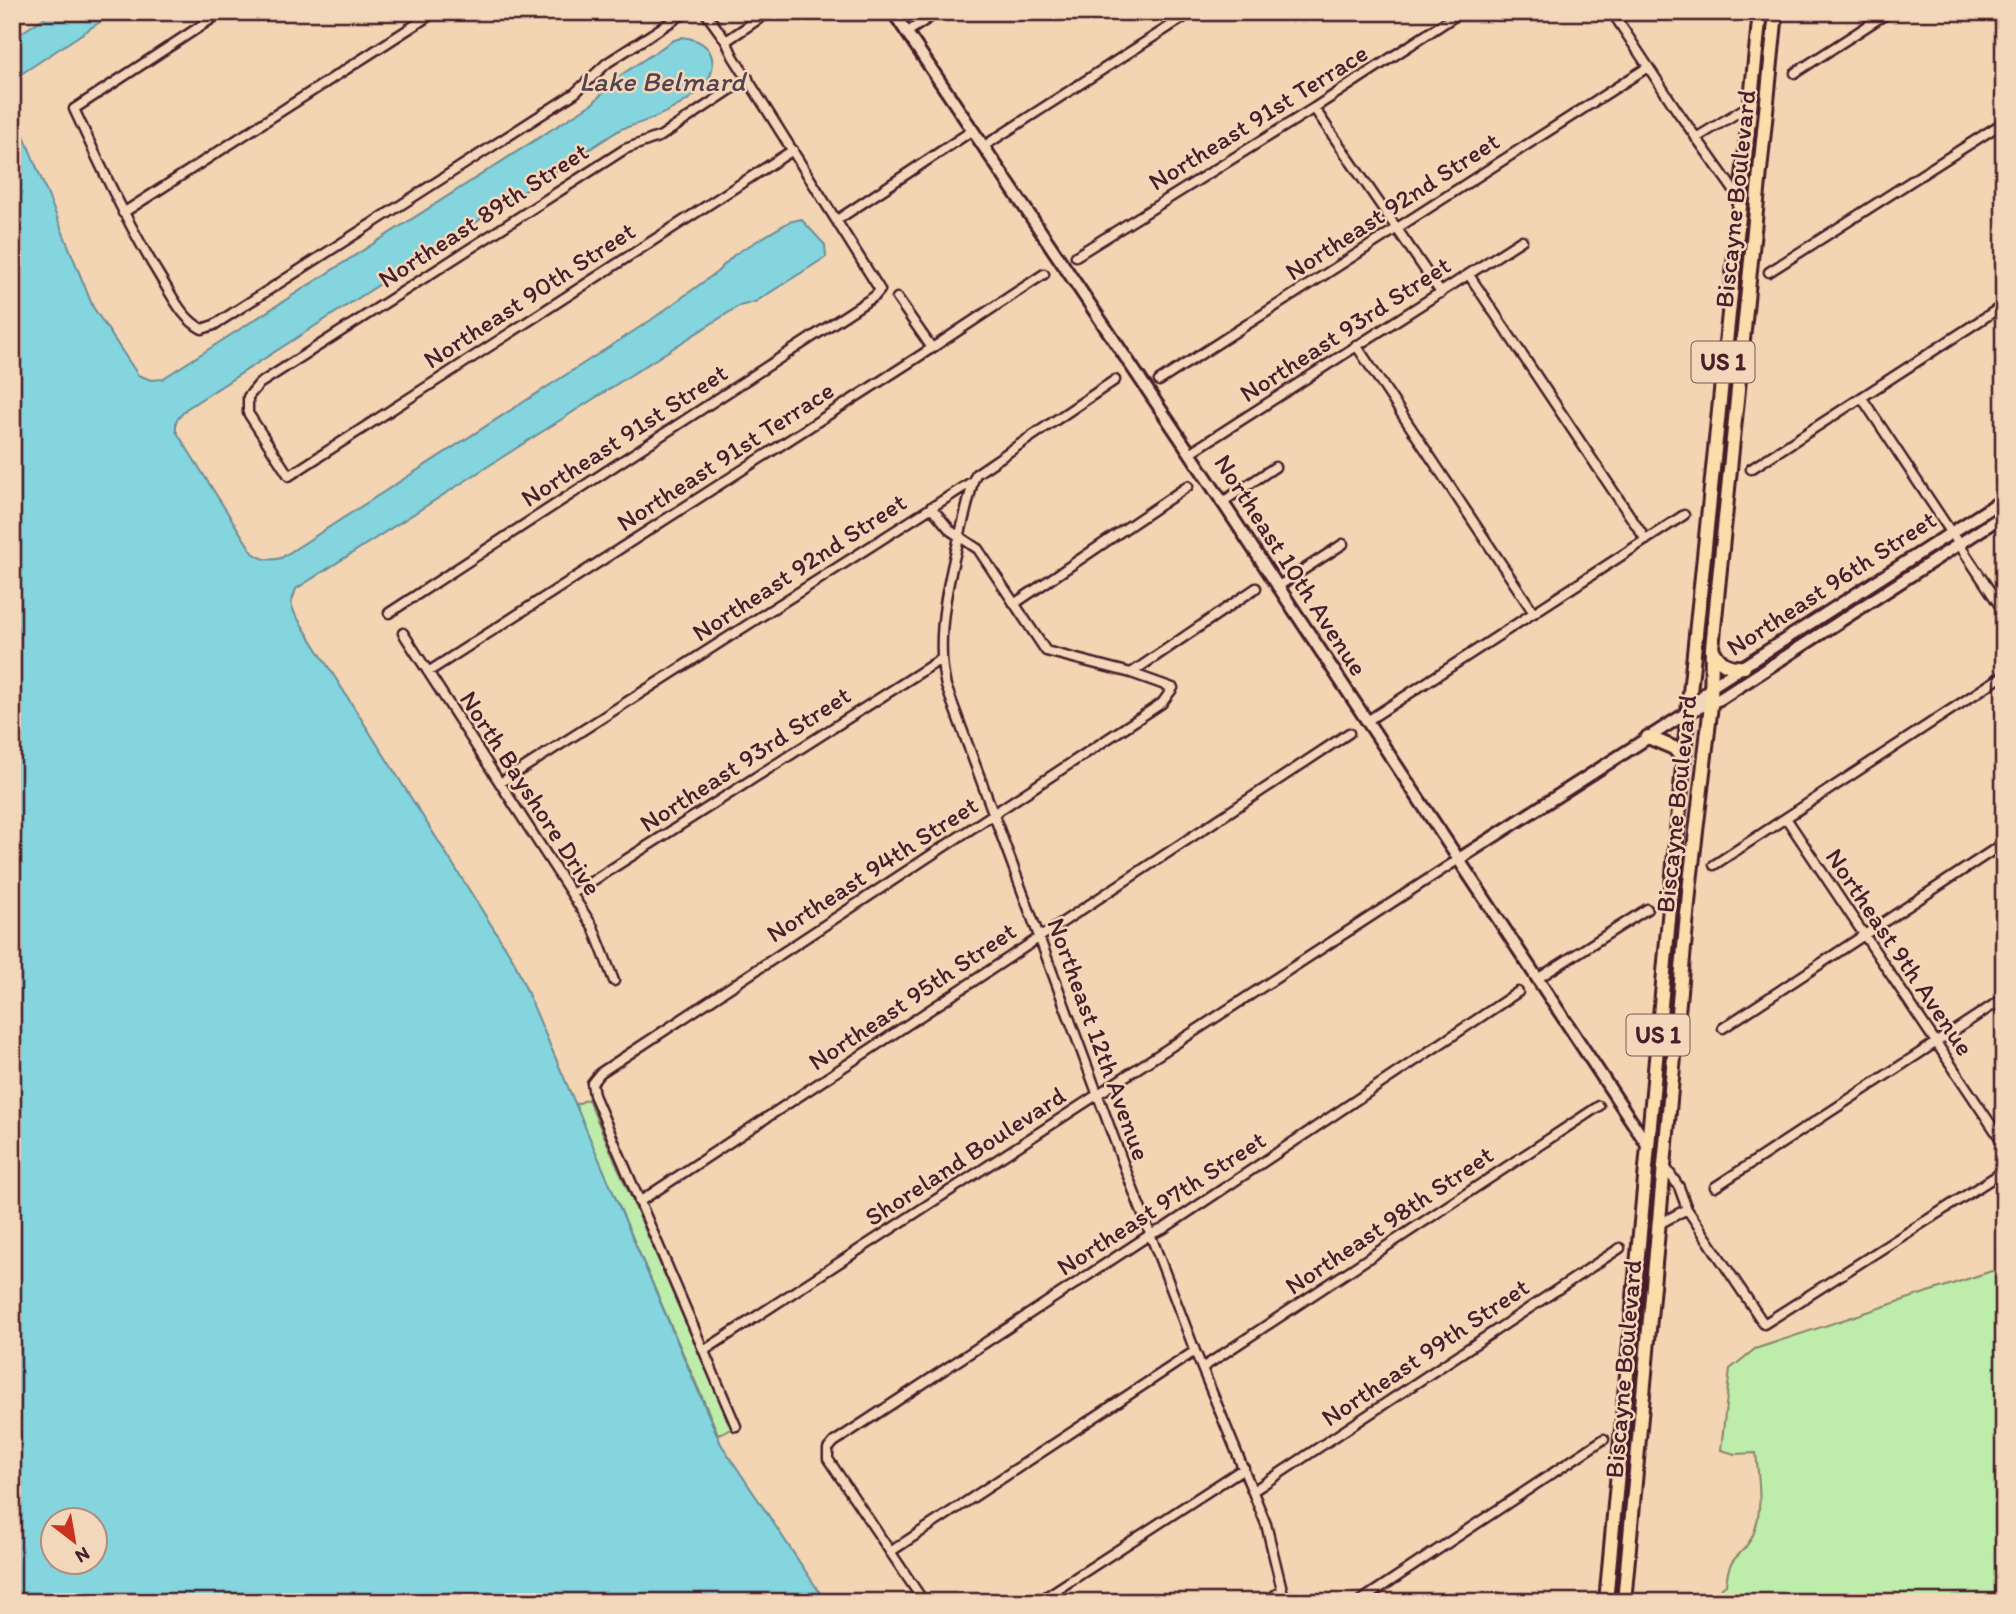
<svg xmlns="http://www.w3.org/2000/svg" width="2016" height="1614" font-family="Itim,sans-serif">
  <style>
    .green { fill: #beecaa; stroke: #84866a; stroke-width: 2 }
    .water { fill: #84d5de; stroke: #6d8c96; stroke-width: 2; fill-rule: evenodd }
    .lines { fill: none; stroke-linecap: round; stroke-linejoin: round }
    .street-casing { stroke: #4a1f2b; stroke-width: 13 }
    .secondary-casing { stroke: #4a1f2b; stroke-width: 16 }
    .primary-casing { stroke: #4a1f2b; stroke-width: 18 }
    .street { stroke: #f3d7ba; stroke-width: 8 }
    .secondary { stroke: #f3d7ba; stroke-width: 10 }
    .primary { stroke: #faddab; stroke-width: 12 }
    .labels { text-anchor: middle; stroke-width: 5; stroke-linejoin: round; paint-order: stroke }
    .shield { fill: #f3d7ba; stroke: #7d5656; stroke-width: 2 }
    .shield-label { font-size: 24px; font-weight: bold; fill: #4a1f2b }
    .street-label { font-size: 26px; fill: #4a1f2b; stroke: #f3d7ba }
    .water-label { font-size: 28px; font-style: italic; fill: #56434f; stroke: #f3d7ba }
  </style>
  <rect width="100%" height="100%" fill="#f3d4b3"/>
  <filter id="ink" filterUnits="userSpaceOnUse"><feTurbulence type="fractalNoise" baseFrequency=".0143" numOctaves="2"/><feDisplacementMap in="SourceGraphic" scale="14" xChannelSelector="R" yChannelSelector="G"/><feConvolveMatrix kernelMatrix="1 2 1 2 8 2 1 2 1" color-interpolation-filters="sRGB"/></filter>
  <g filter="url(#ink)">
    <path class="green" d="M 588,1099 L 732,1429 L 718,1434 L 575,1105 Z
      M 2004,1267 L 2004,1602 L 1704,1602 L 1726,1585 C 1729,1553 1738,1562 1751,1539 C 1764,1515 1759,1480 1756,1453 L 1735,1454 L 1721,1450 L 1730,1369 L 1755,1349 Z"/>
    <path class="water" d="M 53,12 L 115,12 L 12,80 L 12,39 Z
      M 683,37 C 696,39 709,44 712,58 C 720,96 649,121 621,129 L 186,409 L 176,421 L 176,431 L 253,553 C 263,560 269,561 281,558 L 651,320 L 717,272 L 735,254 L 789,222 L 801,219 L 825,245 L 826,257 L 755,302 L 739,306 L 296,589 L 291,604 L 295,614 L 514,961 L 721,1444 L 826,1602 L 12,1602 L 12,106 L 93,307 L 138,375 L 151,380 L 162,379 L 593,103 L 618,77 L 672,41 ZM 52,1520 L 94,1520 L 94,1562 L 52,1562 Z"/>
    <g class="lines">
      <defs>
        <path id="street" d="M 222,12 L 74,109 C 101,167 128,225 162,280 C 174,299 183,319 202,329 L 214,325 L 575,93 L 607,63 L 686,12
          M 1612,12 L 1678,112 L 1740,199
          M 906,33 L 938,12
          M 726,41 L 769,12
          M 1795,73 L 1889,12
          M 748,78 L 661,136 L 625,149 L 259,384 L 248,397 L 248,413 L 289,476 L 793,150
          M 1314,108 L 1441,293
          M 1696,138 L 1750,105
          M 984,146 L 1192,12
          M 123,213 L 435,12
          M 837,220 L 973,130
          M 1076,256 L 1314,108 L 1461,12
          M 1769,272 L 2004,122
          M 1469,275 L 1646,540
          M 897,298 L 932,348
          M 1356,345 L 1534,613
          M 1159,381 L 1648,67
          M 1862,398 L 2004,612
          M 1190,453 L 1522,240
          M 1751,469 L 2004,305
          M 973,481 C 959,544 931,623 946,686 L 1126,1171 L 1195,1351 L 1266,1524 L 1285,1602
          M 1221,503 L 1275,467
          M 1277,587 L 1343,544
          M 1014,604 L 1188,486
          M 389,613 L 875,296 L 880,290 L 733,56 L 726,41 L 705,12
          M 403,633 L 593,927 L 614,981
          M 428,672 L 932,348 L 1044,274
          M 1131,673 L 1256,588
          M 1367,721 L 1684,515
          M 500,783 L 973,481 L 976,474 L 1115,380
          M 1786,818 L 2004,1144
          M 1714,865 L 2004,675
          M 572,894 L 941,659
          M 1537,979 L 1647,909
          M 1723,1028 L 2004,843
          M 1664,1165 L 1679,1187 L 1687,1209 L 1764,1324 L 2004,1171
          M 1715,1187 L 2004,998
          M 639,1202 L 1349,733
          M 1659,1224 L 1687,1209
          M 705,1350 L 1459,859
          M 1202,1368 L 1599,1106
          M 736,1426 L 594,1095 L 592,1083 L 600,1073 L 1147,713 L 1162,703 L 1173,688 L 1131,673 L 1046,651 L 978,549 L 951,531 L 931,507
          M 1253,1491 L 1620,1248
          M 890,1552 L 1195,1351
          M 924,1602 L 828,1459 L 828,1449 L 834,1442 L 1151,1234 L 1163,1229 L 1518,992
          M 1038,1602 L 1244,1468
          M 1265,1602 L 1282,1590
          M 1359,1602 L 1604,1439"/>
        <path id="secondary" d="M 893,12 L 1190,453 L 1648,1146
          M 1690,711 L 1720,699 L 2004,515
          M 1459,859 L 1688,712 L 1711,687 L 2004,499"/>
        <path id="primary" d="M 1713,650 C 1720,664 1729,668 1744,667
          M 1648,737 L 1674,748 L 1683,759
          M 1606,1602 L 1688,712 L 1760,12
          M 1624,1602 L 1690,882 L 1711,705 L 1712,648 L 1776,12"/>
      </defs>
      <use href="#street" class="street-casing"/>
      <use href="#secondary" class="secondary-casing"/>
      <use href="#primary" class="primary-casing"/>
      <use href="#street" class="street"/>
      <use href="#secondary" class="secondary"/>
      <use href="#primary" class="primary"/>
    </g>
  </g>
  <g class="labels">
    <g class="shield">
      <rect x="1691.5" y="341.5" width="63" height="41" rx="5"/>
      <rect x="1626.5" y="1014.5" width="63" height="41" rx="5"/>
    </g>
    <g class="shield-label">
      <text x="1723" y="370">US 1</text>
      <text x="1658" y="1043">US 1</text>
    </g>
    <g class="street-label">
      <text transform="translate(1258 117) rotate(-32)" y="9">Northeast 91st Terrace</text>
      <text transform="translate(1735 199) rotate(-84)" y="9">Biscayne Boulevard</text>
      <text transform="translate(1392 206) rotate(-33)" y="9">Northeast 92nd Street</text>
      <text transform="translate(483 215) rotate(-33)" y="9">Northeast 89th Street</text>
      <text transform="translate(529 295) rotate(-33)" y="9">Northeast 90th Street</text>
      <text transform="translate(1345 329) rotate(-33)" y="9">Northeast 93rd Street</text>
      <text transform="translate(624 435) rotate(-33)" y="9">Northeast 91st Street</text>
      <text transform="translate(725 456) rotate(-33)" y="9">Northeast 91st Terrace</text>
      <text transform="translate(1291 565) rotate(57)" y="9">Northeast 10th Avenue</text>
      <text transform="translate(799 567) rotate(-33)" y="9">Northeast 92nd Street</text>
      <text transform="translate(1831 583) rotate(-33)" y="9">Northeast 96th Street</text>
      <text transform="translate(745 759) rotate(-33)" y="9">Northeast 93rd Street</text>
      <text transform="translate(531 793) rotate(57)" y="9">North Bayshore Drive</text>
      <text transform="translate(1676 804) rotate(-84)" y="9">Biscayne Boulevard</text>
      <text transform="translate(872 869) rotate(-33)" y="9">Northeast 94th Street</text>
      <text transform="translate(1900 952) rotate(56)" y="9">Northeast 9th Avenue</text>
      <text transform="translate(912 996) rotate(-34)" y="9">Northeast 95th Street</text>
      <text transform="translate(1099 1039) rotate(70)" y="9">Northeast 12th Avenue</text>
      <text transform="translate(965 1156) rotate(-33)" y="9">Shoreland Boulevard</text>
      <text transform="translate(1161 1203) rotate(-33)" y="9">Northeast 97th Street</text>
      <text transform="translate(1389 1220) rotate(-34)" y="9">Northeast 98th Street</text>
      <text transform="translate(1425 1352) rotate(-34)" y="9">Northeast 99th Street</text>
      <text transform="translate(1623 1369) rotate(-85)" y="9">Biscayne Boulevard</text>
    </g>
    <g class="water-label">
      <text x="662" y="91">Lake Belmard</text>
    </g>
  </g>
  <rect width="2016" height="1614" fill="none" stroke="#f3d7ba" stroke-width="42"/>
  <rect x="21" y="21" width="1974" height="1572" fill="none" stroke="#4a1f2b" stroke-width="2.5" filter="url(#ink)"/>
  <g transform="translate(74 1541) rotate(149)"><circle r="33" fill="#f3d7ba" stroke="#af8d81" stroke-width="2"/>
  <path d="M0-5L12 26L0 18L-12 26Z" fill="#c8321e"/>
  <text y="-10" font-size="19" font-weight="bold" text-anchor="middle" fill="#4a1f2b">N</text>
  </g>
</svg>
